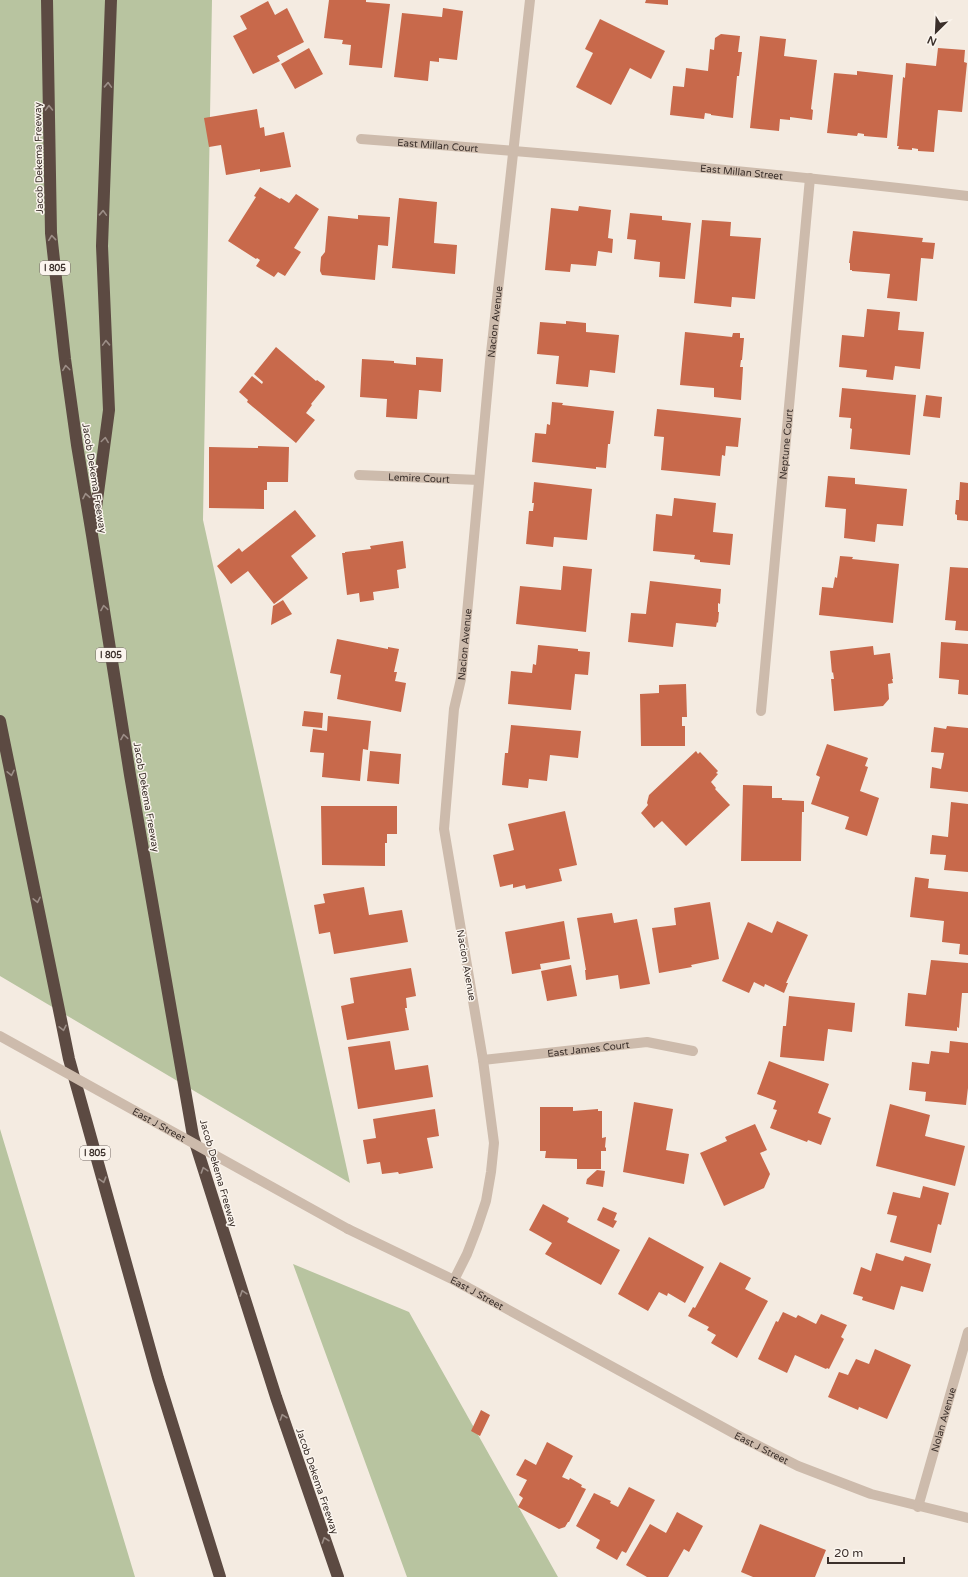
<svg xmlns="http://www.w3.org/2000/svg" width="968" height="1577" font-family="'Varela Round',sans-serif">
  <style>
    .green { fill: #b8c4a0 }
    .building { fill: #c8694b }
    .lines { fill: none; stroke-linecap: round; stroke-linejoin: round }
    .minor { stroke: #cdbbac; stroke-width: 10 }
    .highway { stroke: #5c4a42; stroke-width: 12 }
    .minor-bridge { stroke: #cdbbac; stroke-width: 10 }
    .oneway { stroke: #9c8e87 }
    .labels { text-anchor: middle; stroke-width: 3; stroke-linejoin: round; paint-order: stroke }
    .shield { fill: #fbf5ee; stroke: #756b66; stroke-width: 1 }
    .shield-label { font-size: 9px; font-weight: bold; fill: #3b302b }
    .street-label { font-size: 10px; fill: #3b302b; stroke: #fbf5ee }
  </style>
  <rect width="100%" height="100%" fill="#f4ebe1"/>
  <path class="green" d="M 0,0 L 212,0 L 203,520 L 350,1183 L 0,976 Z
    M 0,1129 L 135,1577 L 0,1577 Z
    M 293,1264 L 409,1312 L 558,1577 L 407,1577 Z"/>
  <path class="building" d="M 329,0 L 366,0 L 366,2 L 390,4 L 382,68 L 349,65 L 351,45 L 342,44 L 343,40 L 324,38 Z
    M 646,0 L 668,0 L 668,5 L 645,3 Z
    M 268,1 L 275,15 L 287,8 L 304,42 L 277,56 L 280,61 L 253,74 L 233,36 L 247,29 L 240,16 Z
    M 443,8 L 463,11 L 457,60 L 439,58 L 439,62 L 430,61 L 428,81 L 394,77 L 402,13 L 442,17 Z
    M 600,19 L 665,51 L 651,79 L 630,68 L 611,105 L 576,87 L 593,53 L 585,49 Z
    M 721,34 L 740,36 L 738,52 L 742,52 L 739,76 L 737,76 L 733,118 L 711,115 L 711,114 L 705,113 L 704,119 L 670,115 L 673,86 L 684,87 L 686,68 L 708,71 L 710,49 L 714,50 L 715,38 Z
    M 760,36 L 786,39 L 784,56 L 817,60 L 811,109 L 813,110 L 812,120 L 790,117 L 790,120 L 780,119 L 779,131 L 750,128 Z
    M 309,48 L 323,74 L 295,89 L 281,64 Z
    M 938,48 L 965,50 L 964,62 L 967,63 L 962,112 L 938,110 L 934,152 L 918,151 L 918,149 L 912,148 L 912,150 L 898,149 L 899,146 L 897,146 L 903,77 L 905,78 L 906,63 L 936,66 Z
    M 857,71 L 893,75 L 887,138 L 864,136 L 864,134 L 858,133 L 857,136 L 827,133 L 834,73 L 857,75 Z
    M 257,109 L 260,128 L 264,127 L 265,136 L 284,132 L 291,167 L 260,172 L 260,169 L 226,175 L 221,145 L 209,147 L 204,118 Z
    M 260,187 L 280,199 L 281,198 L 289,203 L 296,194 L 319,209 L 294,248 L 301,252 L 285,276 L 278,272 L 274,277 L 256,266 L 260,260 L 257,258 L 256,259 L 228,241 L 256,197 L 254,196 Z
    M 399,198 L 437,202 L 434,243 L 457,245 L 455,274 L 392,268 Z
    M 579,206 L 611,210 L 608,238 L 613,239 L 612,253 L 598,251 L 596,266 L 571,264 L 570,272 L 545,270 L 551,208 L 578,211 Z
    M 630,213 L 662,216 L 662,220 L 691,223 L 685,279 L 659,277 L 660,262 L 634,259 L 636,240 L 627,239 Z
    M 358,215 L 390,217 L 388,246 L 378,245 L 375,280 L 322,275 L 320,271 L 321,257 L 325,252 L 328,216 L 358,219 Z
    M 702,220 L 731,222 L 730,236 L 761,238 L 755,299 L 732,297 L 731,307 L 694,303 Z
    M 853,231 L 923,238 L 922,242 L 935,243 L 933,259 L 921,258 L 917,301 L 887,298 L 890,274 L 852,271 L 852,270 L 850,270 L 850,263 L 849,263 Z
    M 867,309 L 900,312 L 898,330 L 924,332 L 920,369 L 895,366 L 893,380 L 866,377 L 867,370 L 839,367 L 842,335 L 864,337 Z
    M 566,321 L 586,323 L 586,332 L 619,335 L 615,373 L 590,370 L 588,387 L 556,384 L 559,356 L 537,354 L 540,322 L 566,324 Z
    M 685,332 L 732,337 L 733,333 L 740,333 L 740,338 L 744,338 L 742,360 L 741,360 L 740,367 L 743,367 L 741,400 L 714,397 L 714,388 L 680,385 Z
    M 276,347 L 316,381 L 317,380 L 324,385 L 325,387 L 311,404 L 312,405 L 306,413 L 315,420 L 296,443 L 247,402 L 248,400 L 239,392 L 252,376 L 262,384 L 263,382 L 254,374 Z
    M 416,357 L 443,359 L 441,392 L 419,390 L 417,419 L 386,417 L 387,399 L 360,397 L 362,359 L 394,361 L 394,363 L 416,365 Z
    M 842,388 L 916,395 L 910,455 L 850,449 L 852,429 L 850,428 L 851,418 L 839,417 Z
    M 926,395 L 942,397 L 940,418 L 923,416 Z
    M 552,402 L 563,403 L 562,405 L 614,411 L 610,444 L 608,444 L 606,468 L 596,467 L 596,469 L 532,462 L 535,433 L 546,434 L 547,424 L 550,425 Z
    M 657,409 L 741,418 L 738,447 L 726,446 L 725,456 L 722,455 L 720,476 L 661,470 L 664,437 L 654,436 Z
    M 258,446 L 289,447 L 288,482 L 267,482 L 267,490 L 264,490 L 264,509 L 209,508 L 209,447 L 258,448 Z
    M 828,476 L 855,478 L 855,484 L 907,489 L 903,526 L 877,524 L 875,542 L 844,538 L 846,509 L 825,507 Z
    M 534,482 L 592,489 L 587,540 L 554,537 L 553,547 L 526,544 L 529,511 L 533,511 L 534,503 L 532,503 Z
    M 960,482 L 968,483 L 968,521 L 957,520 L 957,515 L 955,514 L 956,500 L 959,500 Z
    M 674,498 L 716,503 L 713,532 L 733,534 L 730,565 L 700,562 L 700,560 L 694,559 L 695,555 L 653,551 L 656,514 L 672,516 Z
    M 295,510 L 316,536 L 291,556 L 308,578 L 274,604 L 248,571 L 231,584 L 217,566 L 239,548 L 242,552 Z
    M 403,541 L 406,568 L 397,570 L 399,588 L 373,592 L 374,600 L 360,602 L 359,593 L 347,595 L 342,553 L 345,553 L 345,552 L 371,549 L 370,546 Z
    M 840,556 L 853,557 L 852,559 L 899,564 L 893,623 L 819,615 L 822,587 L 833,588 L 835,577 L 837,578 Z
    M 563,566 L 592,569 L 586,632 L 516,624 L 520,586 L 561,590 Z
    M 950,567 L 968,568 L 968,631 L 955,630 L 956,621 L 945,620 Z
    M 650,581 L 721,589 L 720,604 L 718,603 L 718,612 L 719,612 L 718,623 L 717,622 L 716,627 L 676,623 L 673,647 L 628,642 L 631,613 L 646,614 Z
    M 283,600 L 292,614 L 271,625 L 273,606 Z
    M 337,639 L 388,649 L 388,647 L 399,649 L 394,672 L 397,672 L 395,681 L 406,683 L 401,712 L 337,699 L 341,675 L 330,673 Z
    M 941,642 L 968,644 L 968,695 L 958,694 L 959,680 L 939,678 Z
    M 538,645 L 578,649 L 578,651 L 590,652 L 588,675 L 575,674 L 571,710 L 508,704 L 511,671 L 532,673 L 533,664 L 536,665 Z
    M 873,646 L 874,655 L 890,653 L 893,679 L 892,679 L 893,683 L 888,684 L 889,699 L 883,706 L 834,711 L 831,679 L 834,679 L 833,672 L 832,673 L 830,651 Z
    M 686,684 L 687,717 L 682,717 L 682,726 L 685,726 L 685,746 L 641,746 L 640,694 L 659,693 L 659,685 Z
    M 304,711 L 323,713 L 322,728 L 302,726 Z
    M 328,716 L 371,721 L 368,750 L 363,749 L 360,781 L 322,777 L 324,753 L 310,752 L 313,729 L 327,731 Z
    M 511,725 L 581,731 L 578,758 L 550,755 L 547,781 L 529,779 L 528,788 L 502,785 L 505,753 L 508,753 Z
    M 947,726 L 968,728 L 968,792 L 930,788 L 932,767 L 941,769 L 944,753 L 931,752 L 934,727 L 946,729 Z
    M 827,744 L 868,758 L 865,766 L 868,767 L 860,791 L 879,798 L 867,836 L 845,829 L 849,817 L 811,804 L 820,777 L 816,775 Z
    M 370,751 L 401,754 L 399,784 L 367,781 Z
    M 696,751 L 698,754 L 700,752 L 718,771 L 716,773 L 718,774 L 711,782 L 716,788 L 715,789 L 730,805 L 686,846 L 662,821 L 654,828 L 641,813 L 648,805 L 647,803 L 649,795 Z
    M 743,785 L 772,786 L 772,798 L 782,798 L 782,800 L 804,801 L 804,812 L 802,812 L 801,861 L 741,861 Z
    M 951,802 L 968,804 L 968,872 L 944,870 L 946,855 L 930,854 L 932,835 L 948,837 Z
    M 321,806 L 397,806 L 397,834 L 387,834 L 387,843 L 385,843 L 385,866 L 322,865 Z
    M 565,811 L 577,865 L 559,869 L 562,881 L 526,889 L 525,885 L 513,888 L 513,884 L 500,887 L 493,855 L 514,850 L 508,824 Z
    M 915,877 L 929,879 L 928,888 L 968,892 L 968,955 L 959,954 L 960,944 L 942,942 L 944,921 L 910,917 Z
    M 364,887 L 369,915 L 402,910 L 408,942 L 334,954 L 330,932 L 319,934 L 314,905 L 325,903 L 323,894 Z
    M 710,902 L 719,959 L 691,965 L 692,967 L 659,973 L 652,928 L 676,925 L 674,908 Z
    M 612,913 L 614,923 L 637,919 L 650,984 L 620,989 L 618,975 L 586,980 L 585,970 L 586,970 L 577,918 Z
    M 564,921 L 570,959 L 540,964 L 541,969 L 512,974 L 505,932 Z
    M 777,921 L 808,935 L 786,983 L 788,983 L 784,993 L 765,984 L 764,987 L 754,982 L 749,993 L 722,981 L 748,922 L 772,933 Z
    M 931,960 L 968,963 L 968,993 L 962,993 L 959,1028 L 957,1027 L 957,1031 L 905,1026 L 908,993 L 926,995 Z
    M 571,965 L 577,996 L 547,1001 L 541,971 Z
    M 411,968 L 416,996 L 406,998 L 407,1008 L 405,1008 L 409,1030 L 347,1040 L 341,1006 L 354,1003 L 350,978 Z
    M 789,996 L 855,1003 L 852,1032 L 828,1029 L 824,1061 L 780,1057 L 783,1026 L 786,1026 Z
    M 390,1041 L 395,1070 L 428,1065 L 433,1097 L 358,1109 L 348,1047 Z
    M 950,1041 L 968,1043 L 968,1088 L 966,1105 L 925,1101 L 926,1092 L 909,1090 L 912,1062 L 929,1064 L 931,1051 L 949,1053 Z
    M 769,1061 L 829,1084 L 818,1113 L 831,1118 L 821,1145 L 808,1140 L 807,1142 L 770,1128 L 777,1110 L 773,1109 L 776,1101 L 757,1094 Z
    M 634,1102 L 673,1109 L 666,1150 L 689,1154 L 684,1184 L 623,1172 Z
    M 890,1104 L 930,1115 L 925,1136 L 965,1146 L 955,1186 L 876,1166 Z
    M 540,1107 L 573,1107 L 573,1111 L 598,1109 L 598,1111 L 602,1111 L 602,1138 L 606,1137 L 605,1147 L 606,1148 L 606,1151 L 601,1151 L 601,1169 L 577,1169 L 577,1159 L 545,1158 L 546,1151 L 540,1151 Z
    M 435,1109 L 439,1136 L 427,1138 L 433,1168 L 399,1174 L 398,1172 L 382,1174 L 380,1162 L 367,1164 L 363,1140 L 376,1138 L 373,1119 Z
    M 755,1124 L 767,1150 L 760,1153 L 770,1174 L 764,1188 L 724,1206 L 700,1153 L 727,1141 L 725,1137 Z
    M 597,1170 L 605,1171 L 603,1187 L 586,1184 L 587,1179 Z
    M 923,1186 L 949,1193 L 941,1225 L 938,1224 L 931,1253 L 890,1242 L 897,1216 L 887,1214 L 893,1192 L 920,1198 Z
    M 543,1204 L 569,1218 L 567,1222 L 620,1250 L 601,1285 L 545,1254 L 552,1243 L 529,1230 Z
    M 603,1207 L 617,1213 L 614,1220 L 617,1221 L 613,1228 L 597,1220 Z
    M 649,1237 L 704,1267 L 685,1303 L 668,1293 L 667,1296 L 659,1292 L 648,1311 L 618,1294 Z
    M 876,1253 L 903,1261 L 905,1256 L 931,1264 L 923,1292 L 901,1286 L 894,1310 L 862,1300 L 863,1297 L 853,1294 L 861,1267 L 871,1271 Z
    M 720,1262 L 751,1278 L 745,1289 L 768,1301 L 737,1358 L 711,1343 L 716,1335 L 707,1330 L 709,1327 L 688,1316 L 693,1307 L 695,1308 Z
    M 783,1312 L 796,1318 L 798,1315 L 816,1324 L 821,1314 L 847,1325 L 841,1337 L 844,1339 L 829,1369 L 827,1368 L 826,1369 L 795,1355 L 787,1373 L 758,1359 L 776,1321 L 778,1322 Z
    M 875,1349 L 911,1365 L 887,1419 L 859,1407 L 858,1410 L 828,1397 L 839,1372 L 848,1375 L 856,1359 L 869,1364 Z
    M 481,1410 L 490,1415 L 480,1436 L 471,1431 Z
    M 547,1442 L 573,1456 L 562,1477 L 569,1480 L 570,1478 L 582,1485 L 581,1487 L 586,1489 L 569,1522 L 568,1522 L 565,1527 L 559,1529 L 518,1507 L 523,1498 L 519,1495 L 527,1480 L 516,1475 L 525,1459 L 536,1465 Z
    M 629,1487 L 655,1500 L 626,1553 L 622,1551 L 617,1560 L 596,1548 L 600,1540 L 576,1526 L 594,1493 L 611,1501 L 610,1503 L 618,1507 Z
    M 677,1512 L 703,1526 L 689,1552 L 684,1549 L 668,1577 L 647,1577 L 626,1565 L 650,1524 L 666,1533 Z
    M 760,1524 L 826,1550 L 815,1577 L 753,1577 L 741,1572 Z"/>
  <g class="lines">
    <g class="minor">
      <path id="s1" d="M 361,139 C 564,154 766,172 968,196"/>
      <path id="s2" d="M 359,475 L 479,480"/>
      <path id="s3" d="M 761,711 L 810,178"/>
      <path id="s4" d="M 483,1060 L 647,1042 L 693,1051"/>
      <path id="s5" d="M 348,1229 L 454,1280 L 737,1435 L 798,1466 L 871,1494 L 968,1518"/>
      <path id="s6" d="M 454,1280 L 467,1254 L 477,1228 L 486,1201 L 491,1172 L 494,1143 L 483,1060 L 444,829 L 454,709 L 461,679 L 490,362 L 530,0"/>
      <path id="s7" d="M 918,1507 L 968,1332"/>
    </g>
    <path class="highway" d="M 47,0 L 51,233 L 65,359 L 77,445 L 92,535 L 130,775 L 193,1136 L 276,1397 L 338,1577
      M 94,523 L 109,410 L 102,246 L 111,0
      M 0,721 L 69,1059 L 158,1378 L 220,1577"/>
    <path class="minor-bridge" id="s8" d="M 0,1036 L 348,1229"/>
  </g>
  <defs><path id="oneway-chevron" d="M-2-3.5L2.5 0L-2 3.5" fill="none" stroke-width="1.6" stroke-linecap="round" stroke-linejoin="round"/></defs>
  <g class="oneway">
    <use href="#oneway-chevron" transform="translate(108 85) rotate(-88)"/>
    <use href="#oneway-chevron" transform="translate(49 108) rotate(-91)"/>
    <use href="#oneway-chevron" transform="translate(103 213) rotate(-88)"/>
    <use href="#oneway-chevron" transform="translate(52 238) rotate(-96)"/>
    <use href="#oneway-chevron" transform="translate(106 343) rotate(-92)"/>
    <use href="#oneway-chevron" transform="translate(66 368) rotate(-97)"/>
    <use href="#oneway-chevron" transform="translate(105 440) rotate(-82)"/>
    <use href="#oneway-chevron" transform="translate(86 496) rotate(-100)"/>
    <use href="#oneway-chevron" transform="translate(104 608) rotate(-99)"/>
    <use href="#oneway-chevron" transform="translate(124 737) rotate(-99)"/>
    <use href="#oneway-chevron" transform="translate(11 773) rotate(78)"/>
    <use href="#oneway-chevron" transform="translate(37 900) rotate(78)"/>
    <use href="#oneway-chevron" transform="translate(63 1028) rotate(78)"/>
    <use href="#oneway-chevron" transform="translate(204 1170) rotate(-108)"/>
    <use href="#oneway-chevron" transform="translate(103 1180) rotate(74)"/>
    <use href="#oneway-chevron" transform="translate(243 1293) rotate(-108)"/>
    <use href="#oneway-chevron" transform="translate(283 1417) rotate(-109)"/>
    <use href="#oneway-chevron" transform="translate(325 1540) rotate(-109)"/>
  </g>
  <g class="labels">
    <g class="shield">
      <rect x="40" y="261" width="30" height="14" rx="3"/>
      <rect x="96" y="648" width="30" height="14" rx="3"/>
      <rect x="80" y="1146" width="30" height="14" rx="3"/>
    </g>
    <g class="shield-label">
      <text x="55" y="271">I 805</text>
      <text x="111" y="658">I 805</text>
      <text x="95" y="1156">I 805</text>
    </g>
    <g class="street-label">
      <text dy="4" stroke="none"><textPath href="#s1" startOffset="77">East Millan Court</textPath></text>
      <text transform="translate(38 158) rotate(-91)" y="4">Jacob Dekema Freeway</text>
      <text dy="4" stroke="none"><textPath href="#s1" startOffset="382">East Millan Street</textPath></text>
      <text dy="4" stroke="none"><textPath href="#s6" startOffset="972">Nacion Avenue</textPath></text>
      <text dy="4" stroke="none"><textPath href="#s3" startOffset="268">Neptune Court</textPath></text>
      <text transform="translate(95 478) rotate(81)" y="4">Jacob Dekema Freeway</text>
      <text dy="4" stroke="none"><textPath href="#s2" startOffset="60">Lemire Court</textPath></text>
      <text dy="4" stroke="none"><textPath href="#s6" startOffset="648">Nacion Avenue</textPath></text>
      <text transform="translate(147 797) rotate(80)" y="4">Jacob Dekema Freeway</text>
      <text transform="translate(467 965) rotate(80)" y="4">Nacion Avenue</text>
      <text dy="4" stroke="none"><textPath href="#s4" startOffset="106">East James Court</textPath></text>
      <text dy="4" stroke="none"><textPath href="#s8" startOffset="182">East J Street</textPath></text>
      <text transform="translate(219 1173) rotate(74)" y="4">Jacob Dekema Freeway</text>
      <text dy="4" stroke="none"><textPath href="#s5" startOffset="144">East J Street</textPath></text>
      <text dy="4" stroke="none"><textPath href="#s7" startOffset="91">Nolan Avenue</textPath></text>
      <text dy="4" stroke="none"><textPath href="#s5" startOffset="468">East J Street</textPath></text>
      <text transform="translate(318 1481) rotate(71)" y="4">Jacob Dekema Freeway</text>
    </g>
  </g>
  <g transform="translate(936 32) rotate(204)" stroke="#fbf5ee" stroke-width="3" paint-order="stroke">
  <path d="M0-3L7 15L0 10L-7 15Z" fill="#3b302b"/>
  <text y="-6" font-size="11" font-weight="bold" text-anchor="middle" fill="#3b302b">N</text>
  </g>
  <path d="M828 1557v6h76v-6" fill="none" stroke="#3b302b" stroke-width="2"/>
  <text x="834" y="1557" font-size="12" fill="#3b302b" stroke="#fbf5ee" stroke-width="3" paint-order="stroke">20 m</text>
</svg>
